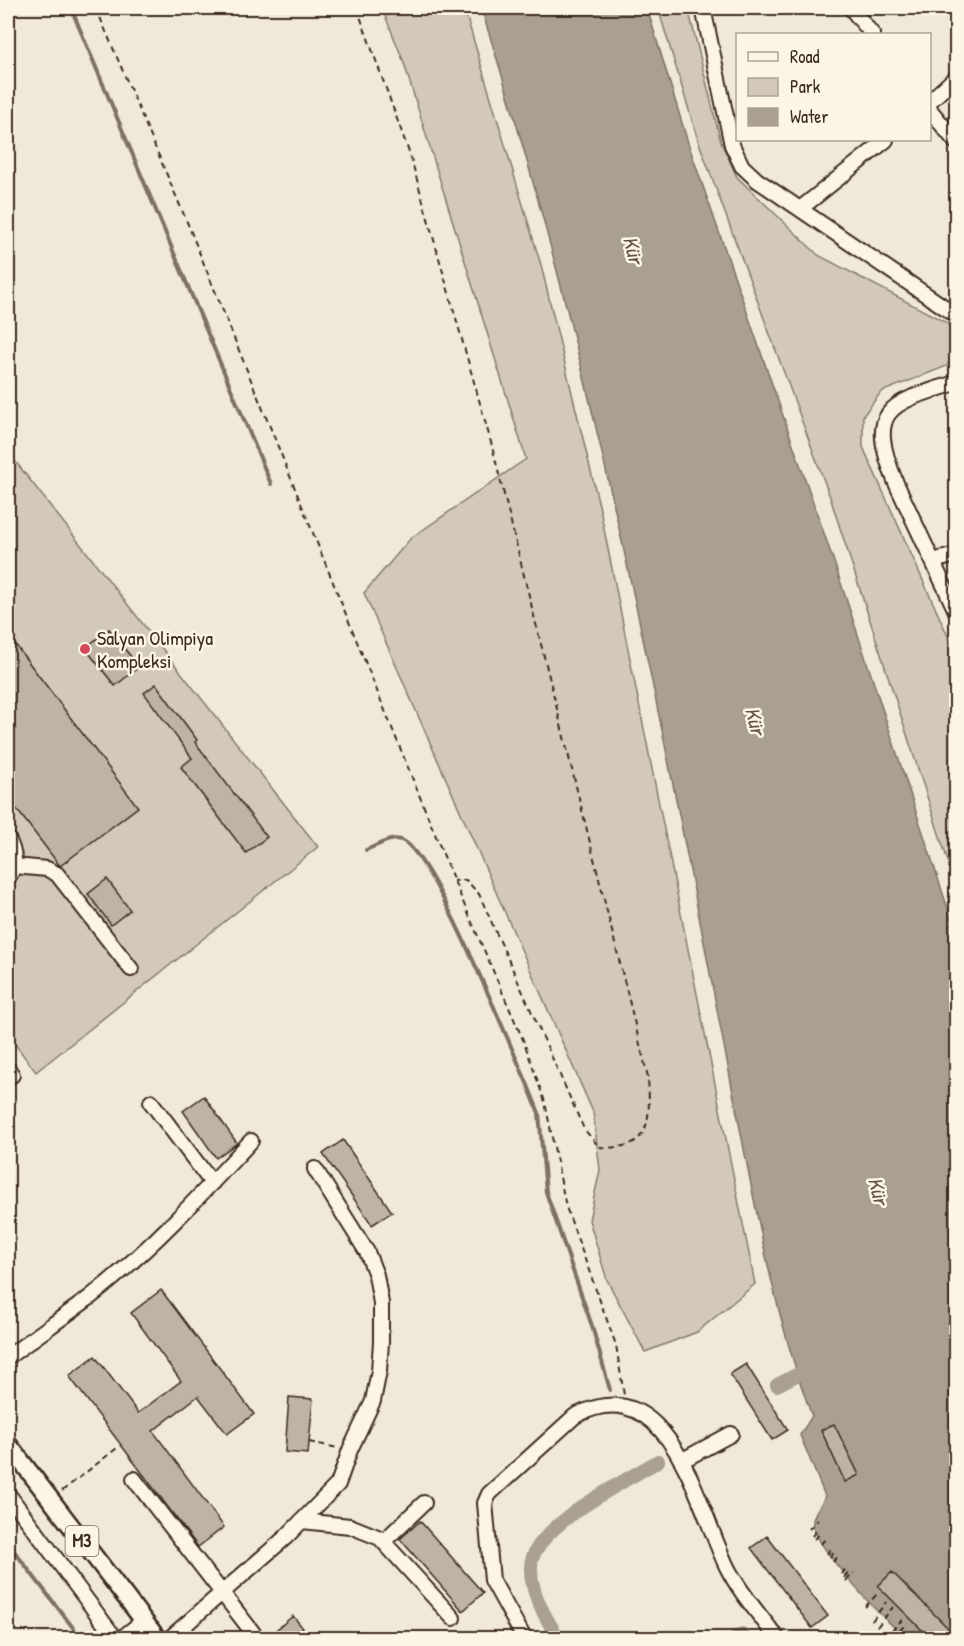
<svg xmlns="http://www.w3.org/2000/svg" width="964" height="1646" font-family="'Patrick Hand',sans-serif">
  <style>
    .green { fill: #d2c9ba; stroke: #867a6c; stroke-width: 1.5 }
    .water { fill: #aaa091; stroke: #7e7163; stroke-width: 1.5 }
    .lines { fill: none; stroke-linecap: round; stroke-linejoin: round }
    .stream { stroke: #7e7163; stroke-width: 4 }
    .canal { stroke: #aaa091; stroke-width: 14 }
    .building { fill: #beb3a4; stroke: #3b2a1e; stroke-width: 1.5 }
    .minor-casing { stroke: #3b2a1e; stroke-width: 18 }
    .major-casing { stroke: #3b2a1e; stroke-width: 21 }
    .path { stroke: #3b2a1e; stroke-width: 2; stroke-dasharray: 6 4.5; stroke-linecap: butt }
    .minor { stroke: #fcf5e5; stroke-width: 14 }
    .major { stroke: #fcf5e5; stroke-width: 16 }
    .poi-dot { fill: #d1495b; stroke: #fcf5e5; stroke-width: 2 }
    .labels { text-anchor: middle; stroke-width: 5; stroke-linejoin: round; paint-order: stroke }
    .shield { fill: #fcf5e5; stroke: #75675a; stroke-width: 1.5 }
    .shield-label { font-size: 18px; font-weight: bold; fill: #3b2a1e }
    .poi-label { font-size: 20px; fill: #3b2a1e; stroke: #fcf5e5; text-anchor: start }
    .water-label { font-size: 21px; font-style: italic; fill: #625346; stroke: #fcf5e5 }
  </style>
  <rect width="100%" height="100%" fill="#f0e9d9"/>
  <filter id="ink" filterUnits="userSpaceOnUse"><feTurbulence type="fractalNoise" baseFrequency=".0167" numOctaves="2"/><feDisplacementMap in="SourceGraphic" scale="12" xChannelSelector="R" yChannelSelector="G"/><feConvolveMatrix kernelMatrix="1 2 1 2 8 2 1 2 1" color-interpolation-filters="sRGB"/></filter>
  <g filter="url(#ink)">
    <path class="green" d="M 382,8 L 464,8 L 541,265 L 600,509 L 755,1284 L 697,1332 L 645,1352 L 607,1280 L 589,1220 L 600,1170 L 593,1112 L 364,593 L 411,538 L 526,459 L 403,60 Z
      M 658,8 L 688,8 L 721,142 L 737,177 L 818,255 L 947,323 L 956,340 L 956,351 L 947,366 L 881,392 L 863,416 L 863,447 L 956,654 L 956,886 L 830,497 L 698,140 Z
      M 8,452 L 318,847 L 36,1072 L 8,1035 Z"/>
    <path class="water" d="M 481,8 L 647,8 L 689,146 L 834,562 L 956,933 L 956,1638 C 943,1638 923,1642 910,1638 C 893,1634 813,1544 813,1525 C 812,1513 821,1507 825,1496 L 800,1435 L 812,1416 C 775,1317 757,1216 737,1113 C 722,1032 706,951 690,870 C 633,580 571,289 481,8 Z"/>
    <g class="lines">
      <path class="stream" d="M 71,8 L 271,484
        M 366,850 C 377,846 394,834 405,842 C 436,863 507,1039 527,1083 L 539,1113 L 546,1192 L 592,1326 L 610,1390
        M 8,1543 L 81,1638"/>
      <path class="canal" d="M 777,1385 L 812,1367
        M 558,1638 C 545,1616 530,1593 531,1566 C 532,1527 626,1481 658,1461
        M 735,1638 L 742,1634"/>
    </g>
    <path class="building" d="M 109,629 L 139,667 L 115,686 L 85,648 Z
      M 8,635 L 138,807 L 60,866 L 8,798 Z
      M 156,684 L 197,740 L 195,742 L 267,837 L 246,853 L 181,767 L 192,758 L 144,693 Z
      M 107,879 L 130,910 L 111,925 L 88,894 Z
      M 204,1096 L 237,1143 L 216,1158 L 183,1111 Z
      M 343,1140 L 392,1212 L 372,1225 L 323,1154 Z
      M 161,1290 L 254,1414 L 227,1434 L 198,1396 L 153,1431 L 224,1527 L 198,1547 L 69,1376 L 95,1356 L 138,1413 L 181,1381 L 131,1313 Z
      M 746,1364 L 788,1430 L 772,1440 L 730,1374 Z
      M 289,1397 L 313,1399 L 308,1454 L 285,1452 Z
      M 834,1424 L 859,1475 L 845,1482 L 821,1430 Z
      M 420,1521 L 483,1593 L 463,1611 L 400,1539 Z
      M 767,1536 L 828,1616 L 812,1628 L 751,1548 Z
      M 892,1572 L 957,1637 L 957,1638 L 930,1638 L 878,1586 Z
      M 293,1616 L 311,1638 L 266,1638 Z"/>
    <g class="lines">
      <defs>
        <path id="minor" d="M 703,8 L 732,145 L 742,166 L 757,180 L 956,315
          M 851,8 L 872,34
          M 930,101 L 956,77
          M 930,110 L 956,142
          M 800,209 L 886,140
          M 956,383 C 890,403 865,408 896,483 L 956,611
          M 933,561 L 956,555
          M 8,839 C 15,853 17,865 8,878
          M 14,866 L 47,869 L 57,874 L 131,969
          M 8,1069 L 12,1075
          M 151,1102 L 212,1183
          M 8,1357 C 35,1337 62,1318 89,1298 C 148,1252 200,1196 251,1141
          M 683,1460 L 731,1434
          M 134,1479 L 257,1638
          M 8,1494 L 115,1638
          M 302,1521 L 350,1526 L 380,1538 L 453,1618
          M 384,1541 L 424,1503
          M 122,1638 L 143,1621
          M 170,1638 L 286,1537 L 338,1484 L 350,1450 L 373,1401 L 379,1371 L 381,1342 L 381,1303 L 376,1275 L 367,1252 L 315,1169
          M 524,1638 L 492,1580 L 485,1503 L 489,1494 L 575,1416 C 670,1366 698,1508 727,1567 C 740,1593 760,1615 777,1638"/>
        <path id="major" d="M 8,1444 L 157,1638"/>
      </defs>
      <use href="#minor" class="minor-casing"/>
      <use href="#major" class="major-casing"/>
      <path class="path" d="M 96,8 L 187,222 L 454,881 L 524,1042 L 545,1102 L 566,1207 L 616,1345 L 624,1395
        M 357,8 L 410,155 L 492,446 L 648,1077 C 650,1119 653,1152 599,1147 L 584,1129 L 479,894 L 466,880 L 454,881
        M 309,1442 L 338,1448
        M 62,1491 L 121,1445
        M 809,1529 L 818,1520
        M 812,1536 L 818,1529
        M 814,1539 L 821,1533
        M 821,1544 L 825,1539
        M 827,1554 L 831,1548
        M 830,1557 L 834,1551
        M 833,1562 L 838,1556
        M 841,1574 L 848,1566
        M 844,1578 L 850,1570
        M 846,1581 L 854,1573
        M 865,1607 L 878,1593
        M 872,1621 L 886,1602
        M 877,1627 L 893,1607
        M 884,1638 L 902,1620
        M 892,1638 L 906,1624
        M 904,1638 L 911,1632"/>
      <use href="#minor" class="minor"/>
      <use href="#major" class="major"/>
    </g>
  </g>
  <circle class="poi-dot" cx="85" cy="649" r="6"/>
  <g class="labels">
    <rect class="shield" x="65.5" y="1526" width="33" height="30" rx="4.5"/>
    <g class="shield-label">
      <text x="82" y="1547">M3</text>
    </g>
    <g class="poi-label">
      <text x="97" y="645">Salyan Olimpiya<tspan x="97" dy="23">Kompleksi</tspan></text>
    </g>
    <g class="water-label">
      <text transform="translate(633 250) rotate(75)" y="7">Kür</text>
      <text transform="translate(755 721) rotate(75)" y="7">Kür</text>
      <text transform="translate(878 1191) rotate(75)" y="7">Kür</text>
    </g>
  </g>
  <rect width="964" height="1646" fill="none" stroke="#fcf5e5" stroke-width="30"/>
  <rect x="15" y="15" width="934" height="1616" fill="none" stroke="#3b2a1e" stroke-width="2" filter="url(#ink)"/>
  <rect x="736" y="33" width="195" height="108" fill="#fcf5e5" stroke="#afa495" stroke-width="1.5"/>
  <rect x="748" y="52" width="30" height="9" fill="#fcf5e5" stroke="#afa495" stroke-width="1.5"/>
  <text x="790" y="63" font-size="18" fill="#3b2a1e">Road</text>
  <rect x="748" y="78" width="30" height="18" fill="#d2c9ba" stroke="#afa495" stroke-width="1.5"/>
  <text x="790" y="93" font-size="18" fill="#3b2a1e">Park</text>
  <rect x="748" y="108" width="30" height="18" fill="#aaa091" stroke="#afa495" stroke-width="1.5"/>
  <text x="790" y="123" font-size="18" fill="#3b2a1e">Water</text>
</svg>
